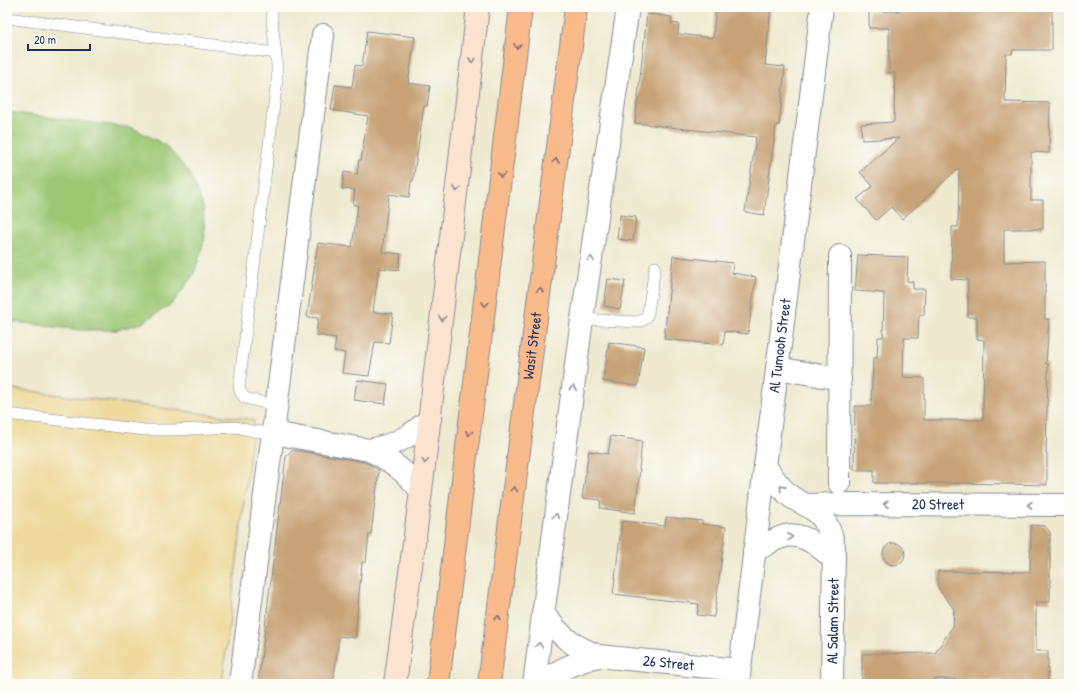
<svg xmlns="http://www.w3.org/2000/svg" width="1076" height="691" font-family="'Patrick Hand',sans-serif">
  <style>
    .green { fill: #9dc773; stroke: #5c7b68 }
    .sand { fill: #eeda9e; stroke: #84847e }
    .building { fill: #c7a377 }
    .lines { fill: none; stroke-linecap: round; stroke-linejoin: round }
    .lane-casing { stroke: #848c96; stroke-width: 12 }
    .street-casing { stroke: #848c96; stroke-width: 24 }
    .secondary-casing { stroke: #848c96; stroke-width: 24 }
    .highway-casing { stroke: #848c96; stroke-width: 24 }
    .lane { stroke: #fff; stroke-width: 11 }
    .street { stroke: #fff; stroke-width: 22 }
    .secondary { stroke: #fde4d1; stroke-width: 22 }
    .highway { stroke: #fabb8c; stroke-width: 22 }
    .oneway { stroke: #7f6e73 }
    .oneway2 { stroke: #8c8a98 }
    .oneway3 { stroke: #8d97ae }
    .labels { text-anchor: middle; stroke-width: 3; stroke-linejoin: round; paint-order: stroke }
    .street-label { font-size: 15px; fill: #1b2f5e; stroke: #fdfcf7 }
  </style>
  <rect width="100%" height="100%" fill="#fdfcf7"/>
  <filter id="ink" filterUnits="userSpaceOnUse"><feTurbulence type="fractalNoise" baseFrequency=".025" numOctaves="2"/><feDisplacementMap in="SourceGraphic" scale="8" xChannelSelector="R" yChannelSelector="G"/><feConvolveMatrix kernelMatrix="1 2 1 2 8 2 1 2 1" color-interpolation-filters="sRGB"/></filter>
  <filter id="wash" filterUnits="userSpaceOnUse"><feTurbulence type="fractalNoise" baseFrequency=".012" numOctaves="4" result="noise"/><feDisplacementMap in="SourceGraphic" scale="16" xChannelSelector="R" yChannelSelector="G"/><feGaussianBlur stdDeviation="0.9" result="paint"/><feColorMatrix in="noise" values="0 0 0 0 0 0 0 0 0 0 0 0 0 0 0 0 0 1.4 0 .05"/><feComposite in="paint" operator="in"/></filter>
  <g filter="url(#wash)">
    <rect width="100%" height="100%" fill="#eee9cf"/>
    <path class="green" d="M 7,112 L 133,128 L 165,145 L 189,172 L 203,206 L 205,238 L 194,274 L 173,303 L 142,323 L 117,330 L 80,330 L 7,321 Z"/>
    <path class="sand" d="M 7,388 L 254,420 L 222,684 L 7,684 Z"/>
    <g id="blocks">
      <path class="building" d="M 716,7 L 771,7 L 765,65 L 785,67 L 779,125 L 776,125 L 764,215 L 745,212 L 756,137 L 635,123 L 647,14 L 672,17 L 671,23 L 679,24 L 678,34 L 713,38 Z
        M 899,7 L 1052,7 L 1052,50 L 1013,50 L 1012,54 L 1006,54 L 1005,102 L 1050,103 L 1049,153 L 1031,152 L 1031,200 L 1043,200 L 1043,229 L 1004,229 L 1004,262 L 1045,261 L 1045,319 L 1049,319 L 1046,364 L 1048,364 L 1046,454 L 1047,454 L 1047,485 L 961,483 L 874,483 L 874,470 L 854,470 L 855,406 L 871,406 L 873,358 L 877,358 L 878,337 L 883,337 L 884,293 L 855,291 L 858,255 L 908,257 L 907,281 L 913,282 L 913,289 L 925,289 L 924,315 L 919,315 L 918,338 L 904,338 L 903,377 L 924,378 L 924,420 L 983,420 L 984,340 L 977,339 L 977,317 L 968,317 L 968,280 L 951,279 L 952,227 L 958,227 L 959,168 L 902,219 L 891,207 L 876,220 L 857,199 L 873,186 L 860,172 L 899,138 L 862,140 L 861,124 L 894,122 L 895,73 L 889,73 L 889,28 L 869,28 L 869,11 L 899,11 Z
        M 367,31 L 415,37 L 408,83 L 430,86 L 427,106 L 424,106 L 413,181 L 411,181 L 409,197 L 389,194 L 382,252 L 401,254 L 399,270 L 379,268 L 373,312 L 393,314 L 389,343 L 375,342 L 369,376 L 342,373 L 345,353 L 334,351 L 336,338 L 316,335 L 318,318 L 307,317 L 318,243 L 352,247 L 358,205 L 353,205 L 355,190 L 342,189 L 344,172 L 357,174 L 359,160 L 361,160 L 368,116 L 331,110 L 335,85 L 352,87 L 355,65 L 362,66 Z
        M 620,215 L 636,217 L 633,241 L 617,239 Z
        M 673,256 L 733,263 L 732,273 L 756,277 L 748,334 L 725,331 L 723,345 L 664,339 Z
        M 608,279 L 625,281 L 620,309 L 604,306 Z
        M 609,342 L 644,347 L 638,386 L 603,381 Z
        M 357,380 L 388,384 L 385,404 L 354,400 Z
        M 611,436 L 642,441 L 639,469 L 640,469 L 635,513 L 600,508 L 601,500 L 582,498 L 589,451 L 608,454 Z
        M 292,450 L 365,462 L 379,470 L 371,534 L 369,534 L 366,562 L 362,562 L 355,638 L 339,636 L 333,684 L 258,684 L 286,456 Z
        M 666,517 L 702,521 L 702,524 L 726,527 L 714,617 L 697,615 L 699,604 L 613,594 L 622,521 L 665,526 Z
        M 1031,525 L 1045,526 L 1050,532 L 1050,602 L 1036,602 L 1036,651 L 1048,651 L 1048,684 L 1002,684 L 1002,680 L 933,679 L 933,683 L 862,684 L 862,654 L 935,653 L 953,626 L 954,609 L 938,588 L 938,571 L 1030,572 Z
        M883 554a11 11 0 1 1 22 0a11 11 0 1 1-22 0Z"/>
    </g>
  </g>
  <g filter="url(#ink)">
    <use href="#blocks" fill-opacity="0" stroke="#848c96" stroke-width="1"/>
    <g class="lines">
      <defs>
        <path id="lane" d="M 272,7 L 272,20 L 277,65 L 277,80 L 239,387 L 241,393 L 245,398 L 277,406
          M 7,18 L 276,53
          M 582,319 L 637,322 C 643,321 647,318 648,312 L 655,267
          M 7,414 L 145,430 L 173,430 L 236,427 L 252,431 L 273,433"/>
        <g id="street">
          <path d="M 777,368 L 840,379"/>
          <path d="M 273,433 L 369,450 C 391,460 406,472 421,491"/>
          <path d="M 369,450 C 395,445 410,437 430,419"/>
          <path d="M 765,466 C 772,476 780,488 790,496 C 797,501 805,504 812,509 C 826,517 831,532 834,547 L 832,684"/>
          <path d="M 839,483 L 840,256"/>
          <path id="s1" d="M 806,505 L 842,504 L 1069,505"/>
          <path d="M 754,551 C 764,546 774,539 785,536 C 804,532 821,548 834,559"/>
          <path id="s2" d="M 543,613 C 560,636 571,645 598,656 L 739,670"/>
          <path d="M 240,684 L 273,433 L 323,35"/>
          <path d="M 534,684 L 582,319 L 628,7"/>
          <path d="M 538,684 C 556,671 576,662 598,656"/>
          <path id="s3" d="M 738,684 L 822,7"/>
        </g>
        <path id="secondary" d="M 395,684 L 421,491 L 478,7"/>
        <g id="highway">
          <path d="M 438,684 L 521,7"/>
          <path id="s4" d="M 489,684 L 576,7"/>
        </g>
      </defs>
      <use href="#lane" class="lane-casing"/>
      <use href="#street" class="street-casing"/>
      <use href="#secondary" class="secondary-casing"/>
      <use href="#highway" class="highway-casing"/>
      <use href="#lane" class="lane"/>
      <use href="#street" class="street"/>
      <use href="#secondary" class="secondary"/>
      <use href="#highway" class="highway"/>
    </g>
    <defs><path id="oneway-chevron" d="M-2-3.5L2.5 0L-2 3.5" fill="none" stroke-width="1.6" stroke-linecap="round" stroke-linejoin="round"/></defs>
    <g class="oneway">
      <use href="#oneway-chevron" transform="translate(517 46) rotate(97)"/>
      <use href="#oneway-chevron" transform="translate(556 161) rotate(-83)"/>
      <use href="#oneway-chevron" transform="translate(501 175) rotate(97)"/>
      <use href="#oneway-chevron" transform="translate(540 290) rotate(-83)"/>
      <use href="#oneway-chevron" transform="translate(485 304) rotate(97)"/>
      <use href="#oneway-chevron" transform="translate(469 433) rotate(97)"/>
      <use href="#oneway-chevron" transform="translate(514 489) rotate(-83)"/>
      <use href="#oneway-chevron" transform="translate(498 618) rotate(-83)"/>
    </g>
    <g class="oneway2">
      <use href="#oneway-chevron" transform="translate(472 60) rotate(97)"/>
      <use href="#oneway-chevron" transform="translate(457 189) rotate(97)"/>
      <use href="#oneway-chevron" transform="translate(442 318) rotate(97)"/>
      <use href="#oneway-chevron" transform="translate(425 461) rotate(97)"/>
    </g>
    <g class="oneway3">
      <use href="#oneway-chevron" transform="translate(591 259) rotate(-82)"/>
      <use href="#oneway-chevron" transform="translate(573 388) rotate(-82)"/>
      <use href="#oneway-chevron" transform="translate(782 488) rotate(-132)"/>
      <use href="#oneway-chevron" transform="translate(886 504) rotate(-180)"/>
      <use href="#oneway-chevron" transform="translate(1030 505) rotate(-180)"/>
      <use href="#oneway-chevron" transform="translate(556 516) rotate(-82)"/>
      <use href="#oneway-chevron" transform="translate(790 537) rotate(-2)"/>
      <use href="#oneway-chevron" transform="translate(539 645) rotate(-83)"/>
    </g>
  </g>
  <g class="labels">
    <g class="street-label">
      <text dy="5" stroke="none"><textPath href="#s4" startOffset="341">Wasit Street</textPath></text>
      <text dy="5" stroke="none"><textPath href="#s3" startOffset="341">Al Tumooh Street</textPath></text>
      <text dy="5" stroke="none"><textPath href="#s1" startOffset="132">20 Street</textPath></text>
      <text transform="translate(833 621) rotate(-89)" y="5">Al Salam Street</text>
      <text dy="5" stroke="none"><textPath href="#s2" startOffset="142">26 Street</textPath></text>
    </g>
  </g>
  <rect width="1076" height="691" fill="none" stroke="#fdfcf7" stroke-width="24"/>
  <path d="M28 44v6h62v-6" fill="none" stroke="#1b2f5e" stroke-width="2"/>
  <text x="34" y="44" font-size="12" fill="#1b2f5e" stroke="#fdfcf7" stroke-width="3" paint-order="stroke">20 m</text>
</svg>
